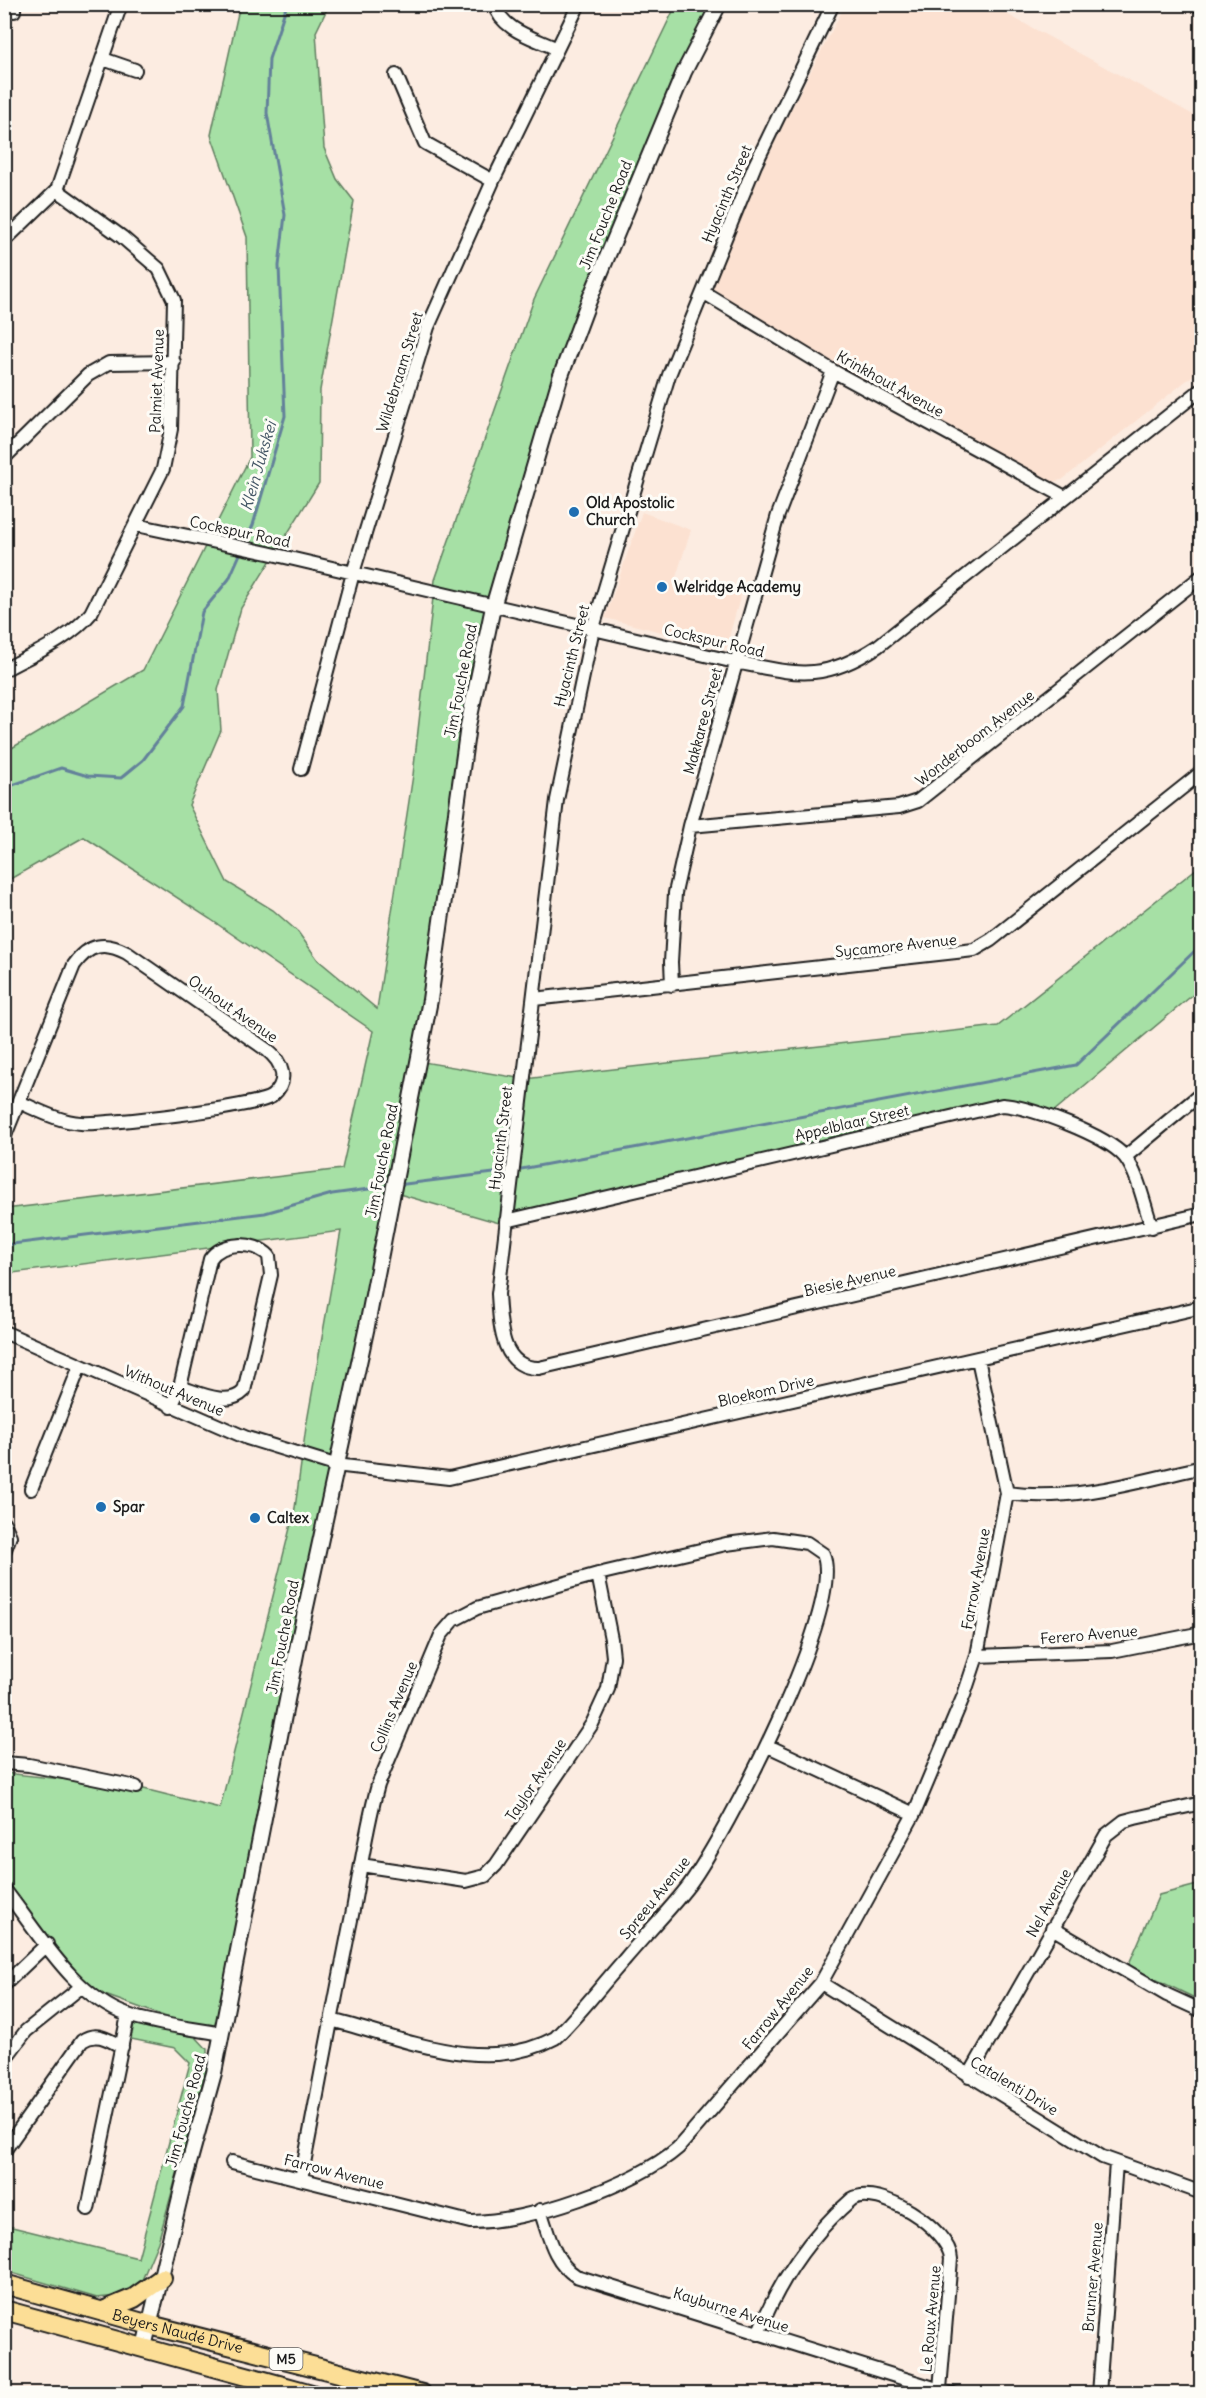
<svg xmlns="http://www.w3.org/2000/svg" width="1206" height="2398" font-family="Delius,sans-serif">
  <style>
    .built { fill: #fce1d1 }
    .green { fill: #a6e0a5; stroke: #617e60; stroke-width: 1.5 }
    .lines { fill: none; stroke-linecap: round; stroke-linejoin: round }
    .stream { stroke: #63819a; stroke-width: 3 }
    .minor-casing { stroke: #1c1c1c; stroke-width: 16 }
    .tertiary-casing { stroke: #1c1c1c; stroke-width: 18 }
    .primary-casing { stroke: #1c1c1c; stroke-width: 22 }
    .minor { stroke: #fdfcf7; stroke-width: 12 }
    .tertiary { stroke: #fdfcf7; stroke-width: 14 }
    .primary { stroke: #fcde96; stroke-width: 18 }
    .poi-dot { fill: #1f6fb2; stroke: #fdfcf7; stroke-width: 2 }
    .labels { text-anchor: middle; stroke-width: 6; stroke-linejoin: round; paint-order: stroke }
    .shield { fill: #fdfcf7; stroke: #605f5e; stroke-width: 1.5 }
    .shield-label { font-size: 14px; font-weight: bold; fill: #1c1c1c }
    .street-label { font-size: 15px; fill: #1c1c1c; stroke: #fdfcf7 }
    .poi-label { font-size: 15px; font-weight: bold; fill: #1c1c1c; stroke: #fdfcf7; text-anchor: start }
    .water-label { font-size: 16px; font-style: italic; fill: #455766; stroke: #fdfcf7 }
  </style>
  <rect width="100%" height="100%" fill="#fcece1"/>
  <filter id="ink" filterUnits="userSpaceOnUse"><feTurbulence type="fractalNoise" baseFrequency=".0167" numOctaves="2"/><feDisplacementMap in="SourceGraphic" scale="12" xChannelSelector="R" yChannelSelector="G"/><feConvolveMatrix kernelMatrix="1 2 1 2 8 2 1 2 1" color-interpolation-filters="sRGB"/></filter>
  <g filter="url(#ink)">
    <path class="built" d="M 845,5 L 990,5 L 1201,119 L 1201,369 L 1062,480 L 1045,483 L 712,304 L 710,290 L 744,208 L 781,129 Z
      M 642,512 L 691,530 L 675,580 L 741,594 L 726,648 L 605,618 Z"/>
    <path class="green" d="M 244,5 L 329,5 L 316,32 L 324,148 L 337,179 L 354,201 L 320,390 L 319,483 L 241,608 L 218,690 L 221,730 L 189,805 L 227,882 L 273,910 L 298,932 L 318,960 L 377,1009 L 413,775 L 435,580 L 534,299 L 676,5 L 717,5 L 612,233 L 493,607 L 417,1061 L 524,1079 L 998,1026 L 1201,865 L 1201,988 L 1047,1117 L 1002,1109 L 506,1225 L 392,1192 L 220,2036 L 74,1984 L 5,1894 L 5,1773 L 136,1787 L 220,1808 L 295,1508 L 306,1427 L 341,1231 L 5,1274 L 5,1209 L 342,1169 L 373,1031 L 210,919 L 84,837 L 5,882 L 5,752 L 143,670 L 250,457 L 247,237 L 211,135 L 238,13 Z
      M 1201,1884 L 1201,2001 L 1128,1966 L 1159,1895 Z
      M 134,2024 L 195,2036 L 207,2049 L 207,2067 L 158,2242 L 142,2280 L 126,2295 L 97,2298 L 5,2271 L 4,2225 L 138,2258 L 190,2063 L 175,2048 L 131,2039 Z"/>
    <g class="lines">
      <path class="stream" d="M 245,543 L 253,525 L 285,416 L 279,266 L 285,215 L 267,113 L 269,59 L 287,4
        M 4,788 L 61,768 L 88,776 L 121,778 L 143,760 L 184,706 L 202,612 L 229,579 L 241,552
        M 516,1170 L 1076,1065 L 1202,944
        M 397,1185 L 510,1171
        M 4,1245 L 265,1213 L 332,1194 L 391,1186"/>
      <defs>
        <path id="minor" d="M 494,4 C 502,31 535,38 557,49
          M 833,4 L 755,165 L 669,375 L 593,628 L 557,800 L 498,1294 C 500,1323 500,1369 539,1368 L 1202,1214
          M 1196,4 L 1202,8
          M 14,11 L 14,4
          M 103,59 L 135,70
          M 396,75 L 425,143 L 493,181
          M 4,241 L 57,190 L 121,4
          M 703,292 L 833,371 L 1065,497
          M 4,458 L 88,375 L 109,363 L 174,362
          M 136,525 L 268,553 L 735,662 C 797,674 822,683 878,646 L 1202,389
          M 4,670 C 33,654 70,639 91,613 L 163,469 L 171,429 L 174,300 L 159,269 L 122,237 L 57,190
          M 301,769 L 353,573 L 428,327 L 493,181 L 579,4
          M 690,826 L 899,807 L 918,801 L 1202,576
          M 672,985 L 671,962 L 675,893 L 690,826 L 778,515 L 833,371
          M 534,999 L 974,950 L 991,940 L 1202,772
          M 4,1138 L 74,965 C 89,944 104,941 127,953 L 267,1050 C 282,1062 290,1081 272,1096 C 259,1107 104,1125 81,1123 C 60,1122 38,1110 19,1102
          M 1125,1157 L 1202,1093
          M 506,1221 L 1002,1105 C 1031,1107 1106,1135 1125,1157 C 1139,1175 1144,1206 1152,1227
          M 4,1332 L 247,1438 L 335,1465 L 449,1478 L 1202,1307
          M 171,1407 L 180,1387 L 210,1259 C 222,1241 255,1241 269,1256 L 271,1275 L 244,1391 C 228,1408 199,1393 180,1387
          M 31,1489 L 80,1366
          M 1007,1493 C 1073,1502 1137,1482 1202,1467
          M 4,1523 L 10,1536 L 4,1552
          M 977,1656 L 1112,1651 L 1202,1633
          M 768,1746 L 914,1814
          M 4,1763 L 29,1765 L 136,1787
          M 361,1865 L 466,1881 L 485,1876 L 496,1865 L 592,1724 L 608,1689 L 613,1657 L 611,1639 L 598,1574
          M 4,1889 C 38,1932 74,1997 128,2015 C 157,2025 191,2028 222,2034
          M 1052,1928 L 1167,1995 L 1202,2011
          M 821,1983 L 1102,2157 L 1202,2193
          M 4,1985 L 47,1944
          M 4,2060 L 26,2031 L 81,1987
          M 969,2076 L 1106,1835 L 1124,1821 L 1135,1818 L 1202,1803
          M 4,2151 L 82,2041 C 96,2031 108,2039 122,2047
          M 232,2162 L 470,2222 C 526,2223 636,2185 678,2148 L 821,1983 L 914,1814 L 964,1695 L 977,1656 L 1007,1493 L 978,1359
          M 301,2179 C 318,2091 334,2003 352,1915 C 360,1872 366,1828 378,1785 L 441,1635 L 454,1620 L 477,1608 L 598,1574 L 726,1544 L 773,1538 L 807,1543 L 823,1554 C 846,1606 725,1836 689,1885 C 669,1911 645,1935 624,1960 C 601,1986 580,2014 555,2038 C 485,2076 402,2038 331,2020
          M 88,2209 L 128,2015
          M 540,2210 C 549,2235 553,2261 576,2276 L 953,2394
          M 758,2334 C 778,2283 810,2235 852,2199 C 878,2183 950,2229 951,2259 L 940,2389
          M 1099,2394 L 1116,2163"/>
        <path id="tertiary" d="M 144,2347 L 183,2185 L 214,2073 L 298,1644 L 367,1326 L 430,1000 L 468,726 L 493,607 L 560,378 L 588,303 L 684,72 L 719,4"/>
        <g id="primary">
          <path id="s1" d="M 4,2284 L 150,2325 L 422,2394"/>
          <path d="M 4,2310 L 312,2394"/>
          <path d="M 103,2311 L 134,2298 L 162,2278"/>
        </g>
      </defs>
      <use href="#minor" class="minor-casing"/>
      <use href="#tertiary" class="tertiary-casing"/>
      <use href="#primary" class="primary-casing"/>
      <use href="#minor" class="minor"/>
      <use href="#tertiary" class="tertiary"/>
      <use href="#primary" class="primary"/>
    </g>
  </g>
  <g class="poi-dot">
    <circle cx="574" cy="512" r="6"/>
    <circle cx="662" cy="587" r="6"/>
    <circle cx="101" cy="1507" r="6"/>
    <circle cx="255" cy="1518" r="6"/>
  </g>
  <g class="labels">
    <rect class="shield" x="269.5" y="2348" width="33" height="22" rx="4.5"/>
    <g class="shield-label">
      <text x="286" y="2364">M5</text>
    </g>
    <g class="street-label">
      <text transform="translate(727 194) rotate(-67)" y="5">Hyacinth Street</text>
      <text transform="translate(606 215) rotate(-68)" y="5">Jim Fouche Road</text>
      <text transform="translate(400 372) rotate(-73)" y="5">Wildebraam Street</text>
      <text transform="translate(157 381) rotate(-88)" y="5">Palmiet Avenue</text>
      <text transform="translate(890 384) rotate(29)" y="5">Krinkhout Avenue</text>
      <text transform="translate(240 532) rotate(12)" y="5">Cockspur Road</text>
      <text transform="translate(714 641) rotate(13)" y="5">Cockspur Road</text>
      <text transform="translate(572 656) rotate(-76)" y="5">Hyacinth Street</text>
      <text transform="translate(461 681) rotate(-79)" y="5">Jim Fouche Road</text>
      <text transform="translate(703 721) rotate(-75)" y="5">Makkaree Street</text>
      <text transform="translate(975 738) rotate(-38)" y="5">Wonderboom Avenue</text>
      <text transform="translate(896 946) rotate(-6)" y="5">Sycamore Avenue</text>
      <text transform="translate(233 1009) rotate(35)" y="5">Ouhout Avenue</text>
      <text transform="translate(852 1123) rotate(-13)" y="5">Appelblaar Street</text>
      <text transform="translate(501 1138) rotate(-83)" y="5">Hyacinth Street</text>
      <text transform="translate(382 1161) rotate(-79)" y="5">Jim Fouche Road</text>
      <text transform="translate(850 1281) rotate(-13)" y="5">Biesie Avenue</text>
      <text transform="translate(174 1391) rotate(23)" y="5">Without Avenue</text>
      <text transform="translate(766 1391) rotate(-13)" y="5">Bloekom Drive</text>
      <text transform="translate(976 1579) rotate(-80)" y="5">Farrow Avenue</text>
      <text transform="translate(1089 1635) rotate(-5)" y="5">Ferero Avenue</text>
      <text transform="translate(283 1637) rotate(-79)" y="5">Jim Fouche Road</text>
      <text transform="translate(394 1707) rotate(-67)" y="5">Collins Avenue</text>
      <text transform="translate(536 1780) rotate(-56)" y="5">Taylor Avenue</text>
      <text transform="translate(655 1898) rotate(-51)" y="5">Spreeu Avenue</text>
      <text transform="translate(1049 1903) rotate(-61)" y="5">Nel Avenue</text>
      <text transform="translate(778 2008) rotate(-51)" y="5">Farrow Avenue</text>
      <text transform="translate(1014 2086) rotate(31)" y="5">Catalenti Drive</text>
      <text transform="translate(186 2111) rotate(-75)" y="5">Jim Fouche Road</text>
      <text transform="translate(334 2172) rotate(14)" y="5">Farrow Avenue</text>
      <text transform="translate(1093 2277) rotate(-85)" y="5">Brunner Avenue</text>
      <text transform="translate(731 2310) rotate(17)" y="5">Kayburne Avenue</text>
      <text transform="translate(931 2319) rotate(-85)" y="5">Le Roux Avenue</text>
      <text dy="5" stroke="none"><textPath href="#s1" startOffset="180">Beyers Naudé Drive</textPath></text>
    </g>
    <g class="poi-label">
      <text x="586" y="508">Old Apostolic<tspan x="586" dy="17">Church</tspan></text>
      <text x="674" y="592">Welridge Academy</text>
      <text x="113" y="1512">Spar</text>
      <text x="267" y="1523">Caltex</text>
    </g>
    <g class="water-label">
      <text transform="translate(258 466) rotate(-74)" y="6">Klein Jukskei</text>
    </g>
  </g>
  <rect width="1206" height="2398" fill="none" stroke="#fdfcf7" stroke-width="24"/>
  <rect x="12" y="12" width="1182" height="2374" fill="none" stroke="#1c1c1c" stroke-width="2" filter="url(#ink)"/>
</svg>
